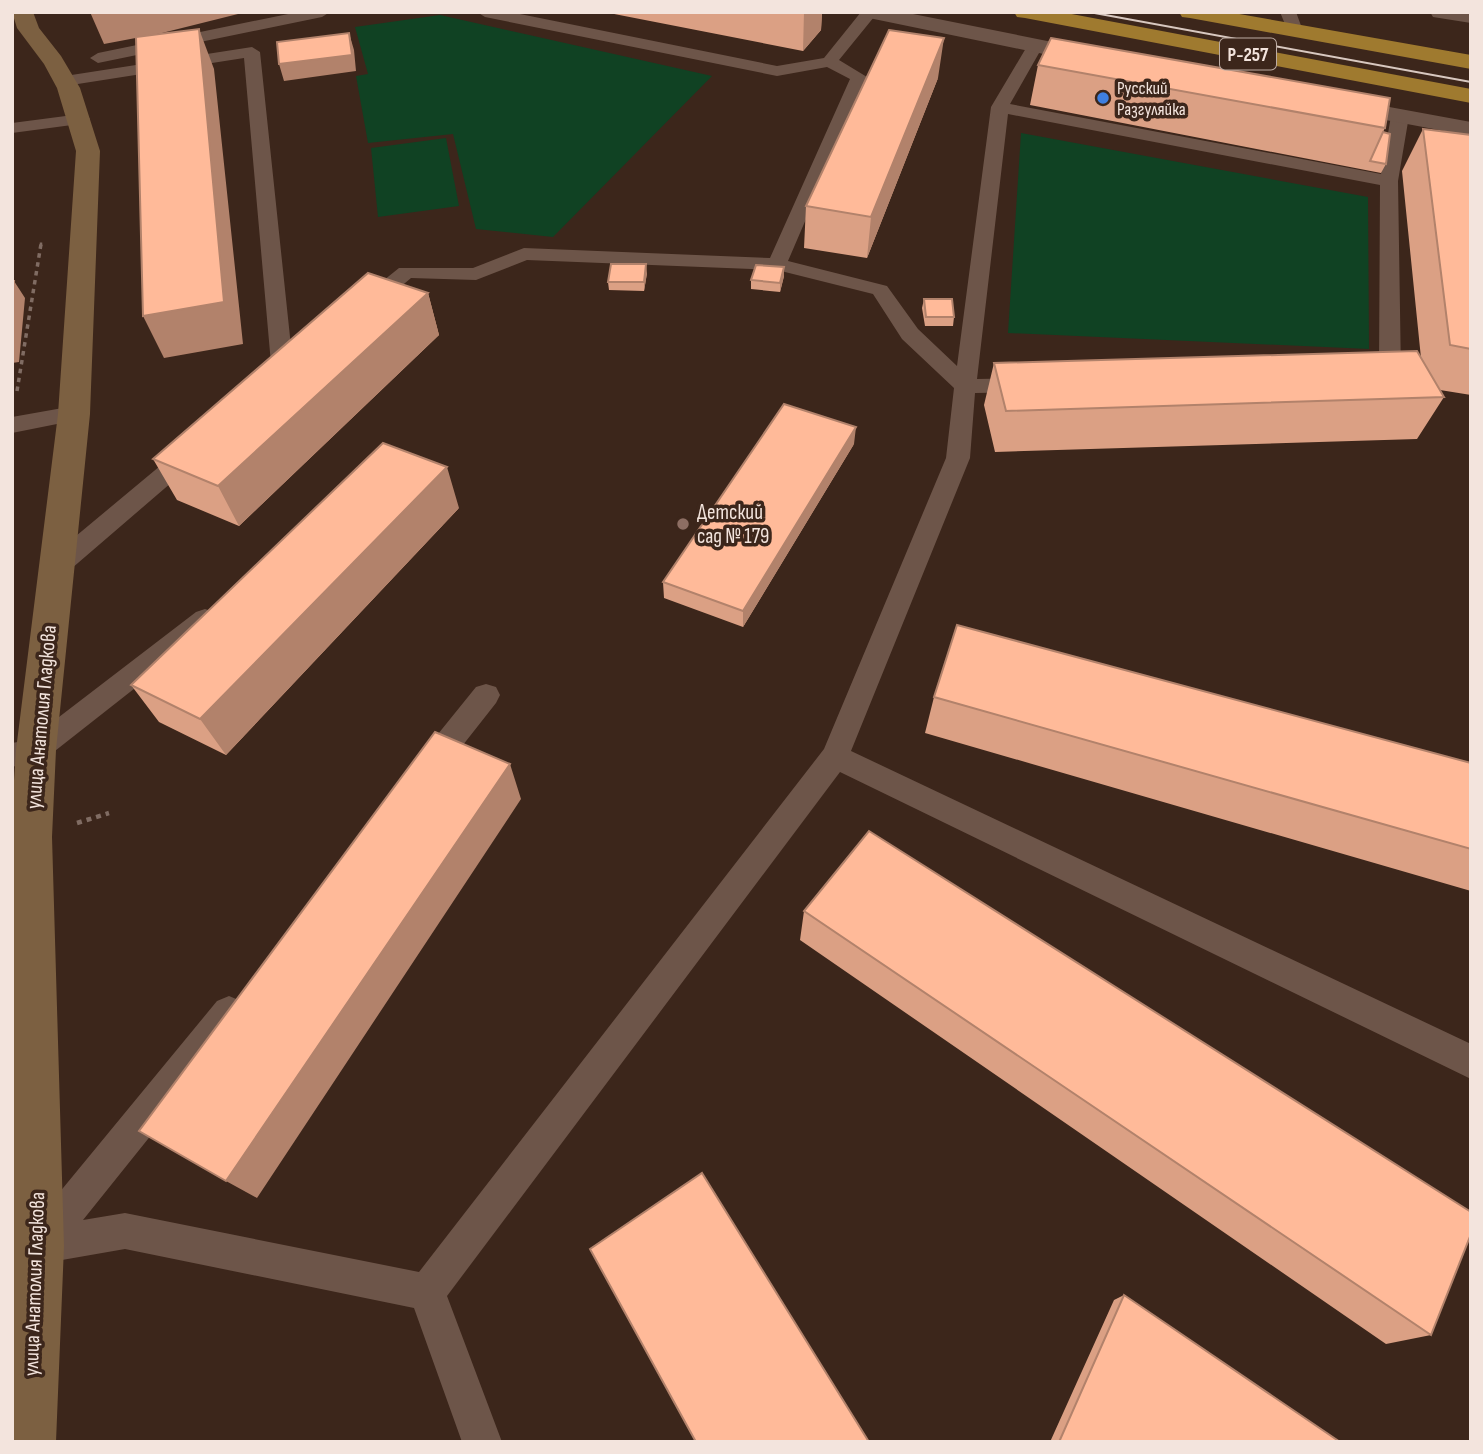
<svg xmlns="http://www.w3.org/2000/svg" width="1483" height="1454" font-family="'Sofia Sans Condensed',sans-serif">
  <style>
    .green { fill: #104223 }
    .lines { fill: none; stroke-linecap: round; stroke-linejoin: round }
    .path-far2 { stroke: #806c63; stroke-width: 2.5; stroke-dasharray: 3.5 3.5; stroke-linecap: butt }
    .path-far1 { stroke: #806c63; stroke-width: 3.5; stroke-dasharray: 4.5 4.5; stroke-linecap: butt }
    .path { stroke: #806c63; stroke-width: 4.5; stroke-dasharray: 5 5; stroke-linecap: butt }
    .lane { fill: #6d5549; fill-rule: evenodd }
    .street { fill: #6d5549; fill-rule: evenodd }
    .secondary { fill: #7c6041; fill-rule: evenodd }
    .highway { fill: #9f7a2f; fill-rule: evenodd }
    .tram { stroke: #d8c8c0; stroke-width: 2 }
    .wall { fill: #dba084 }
    .shaded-wall { fill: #b2826b }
    .building { fill: #ffba99; stroke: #b2826b; stroke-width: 2 }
    .shop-dot { fill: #3f7fe0; stroke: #3c261b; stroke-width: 2.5 }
    .education-dot { fill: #8d6e63; stroke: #3c261b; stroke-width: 2.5 }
    .labels { text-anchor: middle; stroke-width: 7; stroke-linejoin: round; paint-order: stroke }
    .far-poi-label { font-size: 18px; fill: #f3e4dd; stroke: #3c261b; text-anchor: start }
    .shield { fill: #3c261b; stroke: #bcaba3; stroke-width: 2 }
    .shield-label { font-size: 19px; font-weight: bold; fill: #f3e4dd }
    .poi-label { font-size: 21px; fill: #f3e4dd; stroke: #3c261b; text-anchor: start }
    .street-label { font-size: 21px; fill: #f3e4dd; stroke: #3c261b }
  </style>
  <rect width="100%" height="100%" fill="#3c261b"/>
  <path class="green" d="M 440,15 L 712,76 L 553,237 L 476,229 L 453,134 L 368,143 L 356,76 L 368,74 L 355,27 Z
    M 1021,133 L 1368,197 L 1369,349 L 1008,333 Z
    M 446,138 L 459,206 L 378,217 L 371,148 Z"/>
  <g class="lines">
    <path class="path-far2" d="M 41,246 L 41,241"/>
    <path class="path-far1" d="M 17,391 L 41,244"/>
    <path class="path" d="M 77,823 L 109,813"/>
    <path class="lane" d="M 298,12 L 330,12 L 322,17 L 98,63 L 90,58 L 98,53 Z
      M 477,12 L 510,12 L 777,66 L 824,58 L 861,12 L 875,12 L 874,17 L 839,60 L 867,77 L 788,261 L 887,286 L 918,329 L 957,366 L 991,107 L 1029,43 L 1041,43 L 1043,46 L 1010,104 L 1381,174 L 1391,116 L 1400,111 L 1406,112 L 1409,116 L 1398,181 L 1401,374 L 1398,379 L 1375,382 L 1367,380 L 1364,375 L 1367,370 L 1379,368 L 1380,185 L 1008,114 L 977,379 L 1027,378 L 1035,380 L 1038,385 L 1035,390 L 1027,392 L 975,393 L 970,458 L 851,751 L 1471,1044 L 1471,1079 L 840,772 L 447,1296 L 502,1442 L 462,1442 L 414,1308 L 125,1249 L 39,1264 L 26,1259 L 21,1246 L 26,1233 L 217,1001 L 229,996 L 241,1001 L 245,1012 L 241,1023 L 83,1220 L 125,1213 L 419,1272 L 824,749 L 946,458 L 954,388 L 902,339 L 873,294 L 777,270 L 527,260 L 476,280 L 411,278 L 372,311 L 358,311 L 355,306 L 358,301 L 399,268 L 473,268 L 524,248 L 770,258 L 850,79 L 827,67 L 777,76 L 485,17 Z
      M 1280,12 L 1296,12 L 1303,31 L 1301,34 L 1289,34 Z
      M 252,47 L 260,52 L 294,375 L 291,380 L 275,380 L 272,375 L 244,58 L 65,86 L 57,81 L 65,76 Z
      M 81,114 L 87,115 L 90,119 L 87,123 L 12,133 L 12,123 Z
      M 74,406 L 82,409 L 85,414 L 82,419 L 12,433 L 12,417 Z
      M 192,444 L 200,446 L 204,452 L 200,458 L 64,575 L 55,577 L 46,575 L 42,568 L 46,561 L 184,446 Z
      M 205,609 L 214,612 L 218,619 L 214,626 L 46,758 L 12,767 L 12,743 L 29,740 L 196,612 Z
      M 486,684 L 496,687 L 500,695 L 496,703 L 437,778 L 427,781 L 417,778 L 413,769 L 417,760 L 476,687 Z"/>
    <path class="street" d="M 858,12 L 903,12 L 1097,51 L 1105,53 L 1108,58 L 1105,63 L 1097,65 L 869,18 L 861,17 Z
      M 1430,12 L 1471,12 L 1471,23 L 1433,17 Z
      M 1335,97 L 1471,122 L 1471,136 L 1327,109 L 1323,104 L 1327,99 Z"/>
    <path class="secondary" d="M 12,12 L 33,12 L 39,28 L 61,56 L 80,88 L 100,151 L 90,414 L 56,750 L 52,837 L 64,1246 L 56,1442 L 12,1442 L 12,811 L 16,750 L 58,414 L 76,151 L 57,88 L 44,64 L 17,28 Z"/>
    <path class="highway" d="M 1014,12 L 1061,12 L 1471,89 L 1471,103 L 1025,18 L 1017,17 Z
      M 1179,12 L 1228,12 L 1471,55 L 1471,69 L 1190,18 L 1182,17 Z"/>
    <path class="tram" d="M 1089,12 L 1471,82"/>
  </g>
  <path class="wall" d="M 604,12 L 822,12 L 821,30 L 803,51 Z
    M 1038,65 L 1385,128 L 1383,132 L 1386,164 L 1381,173 L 1030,105 Z
    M 938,78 L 867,258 L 804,248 L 806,206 Z
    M 1423,129 L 1471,135 L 1471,395 L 1440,390 L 1444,397 L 1417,439 L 995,452 L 984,405 L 994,363 L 1421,358 L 1402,171 Z
    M 784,267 L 784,276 L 780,292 L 751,289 L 751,280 Z
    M 647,273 L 644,291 L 609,290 L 608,282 Z
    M 428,293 L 439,335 L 239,526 L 177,500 L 153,459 Z
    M 924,299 L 954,317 L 953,326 L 925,326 L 922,308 Z
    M 854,444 L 743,627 L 664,598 L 663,582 Z
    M 459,508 L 226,755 L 159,722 L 131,685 Z
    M 934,697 L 1471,763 L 1471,891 L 925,733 Z
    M 804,911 L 1431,1335 L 1386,1344 L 800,940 Z
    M 1124,1295 L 1340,1442 L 1050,1442 L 1114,1300 Z"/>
  <path class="shaded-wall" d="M 90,12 L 246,12 L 162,33 L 104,44 Z
    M 804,12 L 822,12 L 821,30 L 803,51 Z
    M 199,29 L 214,69 L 243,344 L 164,358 L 143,316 Z
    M 349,33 L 354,50 L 356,71 L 284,81 L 279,64 Z
    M 944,38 L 938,78 L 867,258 L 871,217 Z
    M 646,264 L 647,273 L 644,291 L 644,282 Z
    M 784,267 L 784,276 L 780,292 L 780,283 Z
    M 14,281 L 25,298 L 19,362 L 12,363 L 12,303 Z
    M 428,293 L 439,335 L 239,526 L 218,486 Z
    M 856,427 L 854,444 L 743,627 L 743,611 Z
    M 447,467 L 459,508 L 226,755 L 200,719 Z
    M 510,764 L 521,799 L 257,1198 L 226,1181 Z"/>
  <path class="building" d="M 199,29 L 224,302 L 143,316 L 136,37 Z
    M 889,30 L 944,38 L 871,217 L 806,206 Z
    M 349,33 L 352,55 L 279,64 L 277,42 Z
    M 1051,38 L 1390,98 L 1385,128 L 1038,65 Z
    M 1423,129 L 1471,135 L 1471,349 L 1450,345 Z
    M 1383,132 L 1390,134 L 1386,164 L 1370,161 Z
    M 611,264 L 646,264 L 644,282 L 608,282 Z
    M 756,265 L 784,267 L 780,283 L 751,280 Z
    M 368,273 L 428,293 L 218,486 L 153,459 Z
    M 12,281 L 14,281 L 12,303 Z
    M 924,299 L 952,299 L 954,317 L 926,317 Z
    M 1417,351 L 1444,397 L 1006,411 L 994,363 Z
    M 784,404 L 856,427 L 743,611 L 663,582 Z
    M 383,443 L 447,467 L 200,719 L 131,685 Z
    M 957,625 L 1471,763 L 1471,849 L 934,697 Z
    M 435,732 L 510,764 L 226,1181 L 139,1131 Z
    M 869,831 L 1471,1212 L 1471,1234 L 1431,1335 L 804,911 Z
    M 702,1173 L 869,1442 L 696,1442 L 590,1249 Z
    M 1124,1295 L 1340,1442 L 1059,1442 Z"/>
  <circle class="shop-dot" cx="1103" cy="98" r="7"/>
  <circle class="education-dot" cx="683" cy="524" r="7"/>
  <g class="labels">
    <g class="far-poi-label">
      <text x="1117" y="94">Русский<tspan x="1117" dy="21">Разгуляйка</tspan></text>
    </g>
    <rect class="shield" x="1220" y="38.5" width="56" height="31" rx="5"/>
    <g class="shield-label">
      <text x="1248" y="61">Р-257</text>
    </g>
    <g class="poi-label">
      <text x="697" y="519">Детский<tspan x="697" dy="24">сад № 179</tspan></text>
    </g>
    <g class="street-label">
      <text transform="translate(41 717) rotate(-85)" y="7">улица Анатолия Гладкова</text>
      <text transform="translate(34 1284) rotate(-88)" y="7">улица Анатолия Гладкова</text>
    </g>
  </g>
  <rect width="1483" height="1454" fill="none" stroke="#f3e4dd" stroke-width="28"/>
</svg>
